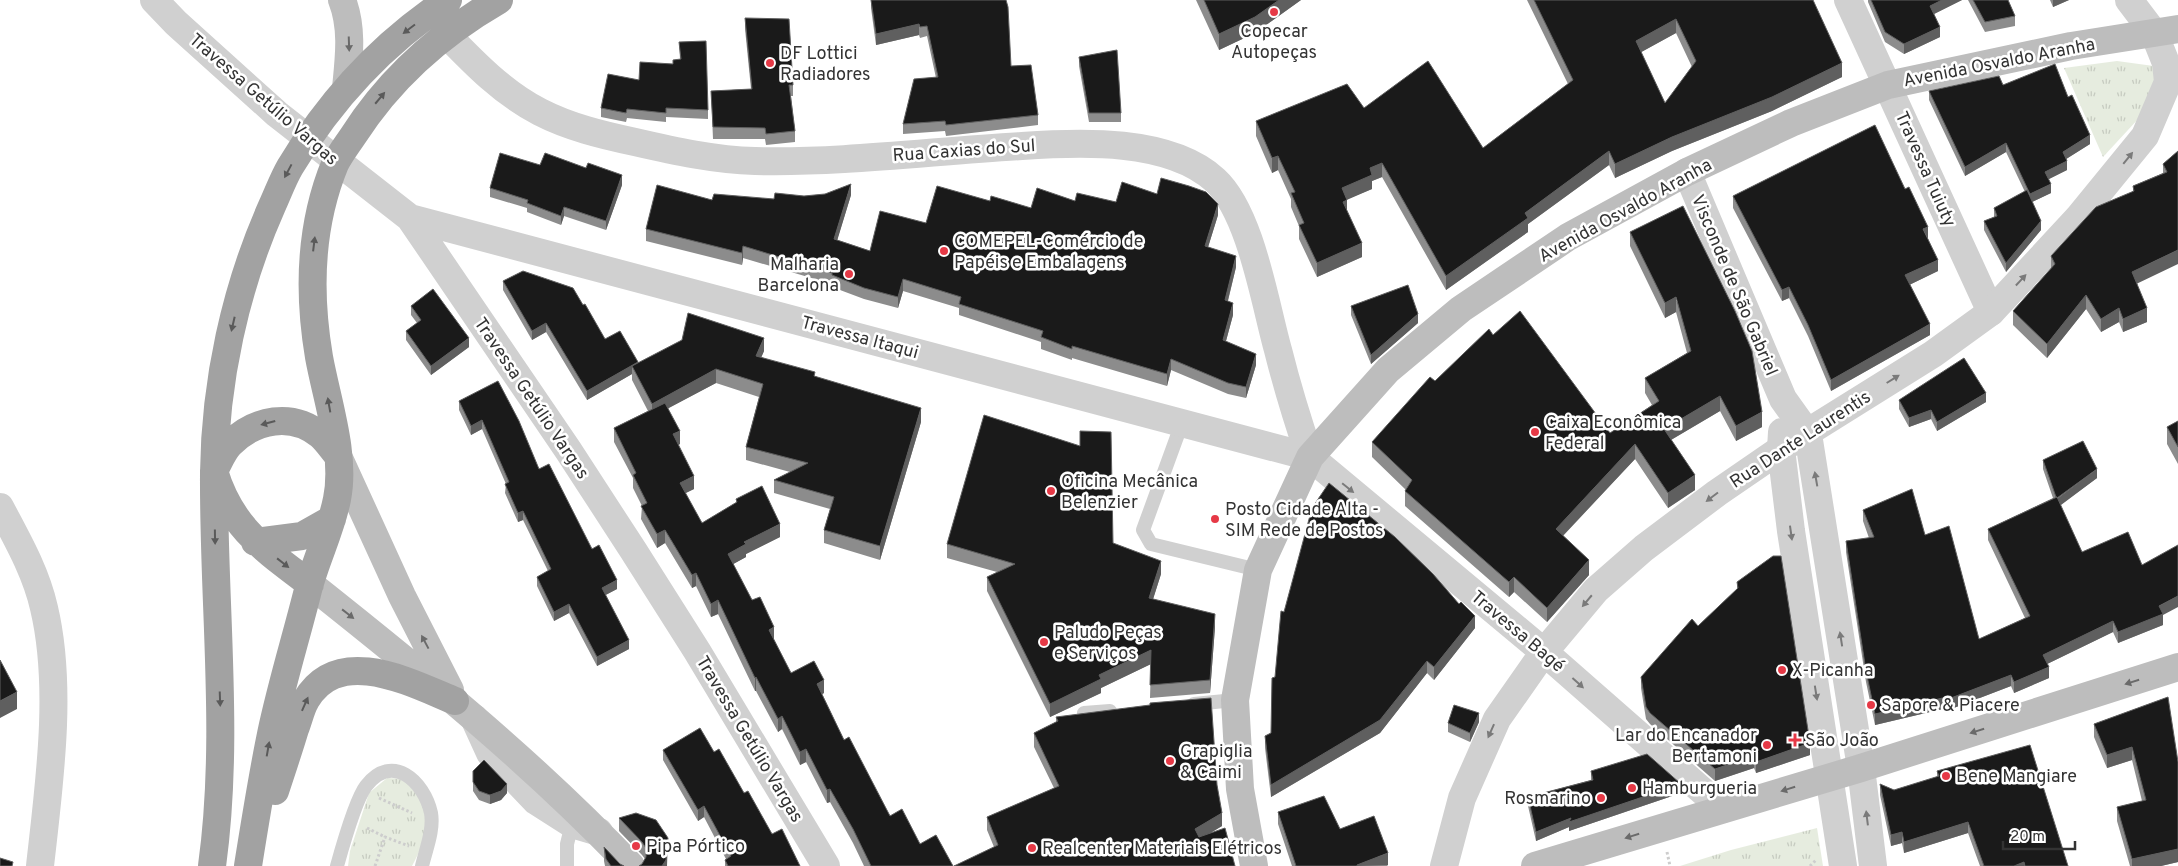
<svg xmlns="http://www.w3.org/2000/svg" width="2178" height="866" font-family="Overpass,sans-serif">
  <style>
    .grass { fill: url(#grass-tufts) }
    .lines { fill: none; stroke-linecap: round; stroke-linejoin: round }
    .path { stroke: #cdcdcd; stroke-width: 3; stroke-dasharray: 2.5 2.5; stroke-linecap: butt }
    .service { stroke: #d0d0d0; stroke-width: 14 }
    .minor { stroke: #d0d0d0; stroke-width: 28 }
    .tertiary { stroke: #d0d0d0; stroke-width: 28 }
    .secondary { stroke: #bdbdbd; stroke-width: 28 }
    .trunk { stroke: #a2a2a2; stroke-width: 28 }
    .wall { fill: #8c8c8c; fill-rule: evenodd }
    .shaded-wall { fill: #5f5f5f }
    .building { fill: #1a1a1a; stroke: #5f5f5f; fill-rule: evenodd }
    .oneway { fill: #5a5a5a }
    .oneway2 { fill: #6a6a6a }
    .oneway3 { fill: #7a7a7a }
    .poi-dot { fill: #e63946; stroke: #fff; stroke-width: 2 }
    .labels { text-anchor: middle; stroke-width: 5; stroke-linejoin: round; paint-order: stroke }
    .poi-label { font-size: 18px; fill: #333; stroke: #fff; text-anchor: start }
    .street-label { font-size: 18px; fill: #333; stroke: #fff }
  </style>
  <defs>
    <pattern id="grass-tufts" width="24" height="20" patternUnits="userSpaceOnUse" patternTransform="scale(1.25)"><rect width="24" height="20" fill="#e6ecdf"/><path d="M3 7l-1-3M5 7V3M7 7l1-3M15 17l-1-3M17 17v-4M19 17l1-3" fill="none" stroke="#c6cbc0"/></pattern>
  </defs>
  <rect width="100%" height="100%" fill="#fff"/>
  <path class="grass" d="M 2117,61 L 2161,67 L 2140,117 L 2103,157 L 2064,68 Z
    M 387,778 L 410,779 C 414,786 421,794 424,802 C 433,823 422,848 412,866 L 348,866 L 350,851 L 369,793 Z
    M 1817,828 L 1823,866 L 1680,866 L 1731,850 Z"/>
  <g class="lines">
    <path class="path" d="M 379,798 L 412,813
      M 367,828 L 385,837
      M 1667,852 L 1670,866
      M 375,866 L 385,837 L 409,846
      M 1810,866 L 1816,860"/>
    <path class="service" d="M 1182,423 L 1143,530 L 1151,544 L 1258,570
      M 1194,704 L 1235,700
      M 1084,713 L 1110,711
      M 337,866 C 342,848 356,799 366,786 C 392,752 424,781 431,813 C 434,830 426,849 422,866
      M 567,866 L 567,844 L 572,824"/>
    <path class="minor" d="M 154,0 L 176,23 L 277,114 L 410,218 L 568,450 L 633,550 L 697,651 L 826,866
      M 1848,0 L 1991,312
      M 2129,0 L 2154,33
      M 410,218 L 1310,457 L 1544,652 L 1723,809
      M 474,718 L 490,753 L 536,801 L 572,824 L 599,832
      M 1444,866 L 1462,798 L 1497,719 L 1544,652 L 1596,590 L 1644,548 L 1717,493 L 1781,449"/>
    <path class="tertiary" d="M 446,34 C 474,63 503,93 540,112 C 569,127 602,135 635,142 C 674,151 715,160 755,161 C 844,163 933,151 1022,146 C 1080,142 1169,138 1215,180 C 1251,213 1265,304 1278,350 C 1287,386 1298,422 1310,457
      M 1687,172 L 1783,399 L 1808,434 L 1861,768 L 1873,866
      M 1782,432 L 1781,449 L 1791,531 L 1843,866
      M 1781,449 L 1933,354 L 1991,312 L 2078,218 L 2145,136 L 2168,82 L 2166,63 L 2154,33
      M 0,507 C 17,539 36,572 44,608 C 63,688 49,785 40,866"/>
    <path class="secondary" d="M 342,0 C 353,28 349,58 346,88
      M 338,456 L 402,596 L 450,690
      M 310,584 C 421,672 533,763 631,866
      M 1254,866 L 1240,789 L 1235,700 L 1258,570 L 1310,457 L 1388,370 L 1461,309 L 1568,237 L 1687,172 L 1791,123 L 1888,85 L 2071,46 L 2178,29
      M 1535,866 L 1861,768 L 2178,667"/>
    <path class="trunk" d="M 255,542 L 302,536 L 332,519
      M 310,584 C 264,549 231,528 214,471 C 219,462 223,451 230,444 C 255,419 292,412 320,435 C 327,441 332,449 338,456
      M 275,791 C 282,770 289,749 295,729 C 299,719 301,708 306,700 C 339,644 411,683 455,701
      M 212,866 C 230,736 213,604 214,473 C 215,382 235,289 272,206 C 278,193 283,179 290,167 C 330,100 383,43 448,0
      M 248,866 C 255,822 262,778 271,734 C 281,686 296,638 308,590 C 316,559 331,530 337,499 C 346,455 327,401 319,357 C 308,292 310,225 335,164 C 340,154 347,145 353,136 C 390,78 440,34 499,0"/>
  </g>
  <path class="wall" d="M 871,0 L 1006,0 L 1011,66 L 1038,115 L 1038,125 L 946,136 L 945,131 L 903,134 L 903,124 L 936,78 L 927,36 L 920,38 L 919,35 L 876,45 L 871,8 Z
    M 1196,0 L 1301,0 L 1255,33 L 1219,50 Z
    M 1527,0 L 1813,0 L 1842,77 L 1772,111 L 1672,151 L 1615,178 L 1609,165 L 1528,224 L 1528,232 L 1446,290 L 1382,177 L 1372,181 L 1372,189 L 1347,199 L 1347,212 L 1362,257 L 1317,277 L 1299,239 L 1299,226 L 1291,207 L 1291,199 L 1278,170 L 1272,173 L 1256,136 L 1256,121 L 1364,108 L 1483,148 L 1568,84 ZM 1676,33 L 1692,67 L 1665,103 L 1641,52 Z
    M 1868,0 L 1962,0 L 1934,14 L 1940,37 L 1904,54 L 1885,42 L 1868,2 Z
    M 1968,0 L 2008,0 L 2015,16 L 2015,26 L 1985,32 Z
    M 2050,0 L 2069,0 L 2053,7 Z
    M 745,18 L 793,85 L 793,96 L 791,96 L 795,131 L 795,142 L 766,145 L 765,139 L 713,139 L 711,91 L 751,89 L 745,29 Z
    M 679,42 L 708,110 L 708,119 L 666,117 L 666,122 L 627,118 L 626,122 L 601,117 L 601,108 L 639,80 L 673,64 L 680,59 Z
    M 1079,57 L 1121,113 L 1121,122 L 1089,122 L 1079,66 Z
    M 2003,85 L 2068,97 L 2090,144 L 2066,159 L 2067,170 L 2049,179 L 2051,193 L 2032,202 L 2041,230 L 2006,272 L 1984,230 L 1984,221 L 1994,217 L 1994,208 L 2025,192 L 2006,152 L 1965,176 L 1929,100 L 1929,91 Z
    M 2178,151 L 2137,283 L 2147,322 L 2123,332 L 2119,322 L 2101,332 L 2086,309 L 2047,358 L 2013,325 L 2013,311 L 2051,268 L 2051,256 L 2133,191 L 2133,186 L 2163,173 L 2163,164 Z
    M 540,165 L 622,185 L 606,230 L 564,216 L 561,225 L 527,212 L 527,208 L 490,197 L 490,188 Z
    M 851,195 L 837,240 L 870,251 L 926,223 L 990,201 L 1031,208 L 1075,201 L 1116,202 L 1218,215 L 1208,247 L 1236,267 L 1228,301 L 1233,315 L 1226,341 L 1256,365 L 1246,398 L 1228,394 L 1171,370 L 1167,386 L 1072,358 L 1072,360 L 1041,349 L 1041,342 L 959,315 L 959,308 L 903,291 L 898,308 L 864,299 L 832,287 L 832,284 L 743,258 L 742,265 L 646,241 L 646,229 L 712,200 L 774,199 L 804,196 Z
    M 1733,196 L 1928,239 L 1938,271 L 1909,285 L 1930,335 L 1831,391 L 1808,336 L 1789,298 L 1782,301 L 1733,208 Z
    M 1630,232 L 1762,427 L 1736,441 L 1720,411 L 1671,440 L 1695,490 L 1668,508 L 1635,459 L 1563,536 L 1589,575 L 1547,622 L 1514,592 L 1509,597 L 1405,506 L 1405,491 L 1406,490 L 1372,457 L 1372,442 L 1435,381 L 1493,335 L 1610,433 L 1652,405 L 1645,393 L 1645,378 L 1687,353 L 1676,312 L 1665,318 L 1630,246 Z
    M 503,281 L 583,305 L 605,339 L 638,363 L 764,351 L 761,357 L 815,376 L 921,422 L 880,560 L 824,543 L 824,530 L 830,509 L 774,493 L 774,480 L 790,472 L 746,460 L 746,447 L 759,397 L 716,383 L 668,408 L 680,444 L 678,445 L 694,489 L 685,493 L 702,523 L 736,503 L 736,499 L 780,537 L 746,554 L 746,557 L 733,564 L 752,600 L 774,640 L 791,673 L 824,693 L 822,694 L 844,740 L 890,816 L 920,844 L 953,866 L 864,866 L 853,843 L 830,802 L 827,803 L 806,762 L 800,765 L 782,729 L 778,732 L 756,691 L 755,691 L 718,614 L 711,617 L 696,586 L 692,588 L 665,543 L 657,548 L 641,519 L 642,506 L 633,488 L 633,478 L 614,442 L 614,428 L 648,411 L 632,380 L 632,374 L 587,400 L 546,332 L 532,340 L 503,290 Z
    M 411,306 L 469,347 L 431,375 L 406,340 L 406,331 L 417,323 L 411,315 Z
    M 1351,306 L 1418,323 L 1371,364 L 1351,315 Z
    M 1899,400 L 1986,402 L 1937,431 L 1931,419 L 1909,427 L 1899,409 Z
    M 459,401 L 539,469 L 592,549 L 617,589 L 605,595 L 629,649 L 597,666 L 569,613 L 554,621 L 537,586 L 537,577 L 548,571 L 523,520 L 518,522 L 505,493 L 506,484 L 482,429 L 471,435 L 459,410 Z
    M 2178,421 L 2178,464 L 2167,444 L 2167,427 Z
    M 2043,460 L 2097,478 L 2060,505 L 2082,552 L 2163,615 L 2163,625 L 2118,643 L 2113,632 L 2047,664 L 2049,678 L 2014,693 L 2011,686 L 1951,709 L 1951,707 L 1875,725 L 1866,682 L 1846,552 L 1846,541 L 1869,538 L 1863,521 L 1863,510 L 1925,535 L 1979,639 L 2025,618 L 1988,540 L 1988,529 L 2053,498 L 2043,469 Z
    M 1113,543 L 1161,574 L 1153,599 L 1215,627 L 1210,693 L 1150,698 L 1151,664 L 1101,688 L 1101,693 L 1050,717 L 987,591 L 987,577 L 997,572 L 947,558 L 947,544 Z
    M 1737,582 L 1810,755 L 1756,773 L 1754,768 L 1715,781 L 1650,724 L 1646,719 L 1641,688 L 1641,677 L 1698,626 L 1737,589 Z
    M 1284,612 L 1475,628 L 1434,680 L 1427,673 L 1380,733 L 1271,797 L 1265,748 L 1265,736 L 1271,733 Z
    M 2168,697 L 2178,862 L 2161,866 L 2130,866 L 2117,821 L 2117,807 L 2142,801 L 2132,760 L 2107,768 L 2094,737 L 2094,724 Z
    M 1056,717 L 1217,785 L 1222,826 L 1209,834 L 994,847 L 987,830 L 987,817 L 1054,788 L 1034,747 L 1034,733 L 1056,722 Z
    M 1479,722 L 1470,742 L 1448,732 L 1448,723 Z
    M 663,750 L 714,752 L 744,793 L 772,834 L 800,866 L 725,866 L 725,860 L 726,859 L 704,817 L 698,821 L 663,760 Z
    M 1591,771 L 1681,793 L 1569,831 L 1569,827 L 1536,841 L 1528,806 L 1528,797 L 1591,780 Z
    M 1937,771 L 2068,866 L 1980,866 L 1968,833 L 1904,853 L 1902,843 L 1891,846 L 1880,795 L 1880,784 L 1894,790 L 1937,777 Z
    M 473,782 L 507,793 L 501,800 L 490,804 L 479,800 L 473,791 Z
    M 1278,812 L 1340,829 L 1388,865 L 1387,866 L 1292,866 L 1278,824 Z
    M 619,818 L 668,851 L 642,864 L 645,859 L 642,855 L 619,831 Z
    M 604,847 L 620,864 L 624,866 L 605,866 L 604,861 Z"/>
  <path class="shaded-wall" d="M 1279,0 L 1301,0 L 1255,33 L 1219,50 L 1219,34 Z
    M 1942,0 L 1962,0 L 1930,16 L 1930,6 Z
    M 2053,0 L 2069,0 L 2053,7 Z
    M 1676,19 L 1676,33 L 1636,55 L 1636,41 Z
    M 919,24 L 919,35 L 876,45 L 876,34 Z
    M 1940,27 L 1940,37 L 1904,54 L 1904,44 Z
    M 1842,63 L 1842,77 L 1772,111 L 1672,151 L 1615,178 L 1615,164 L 1672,137 Z
    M 2090,135 L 2090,144 L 2063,161 L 2063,152 Z
    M 2006,143 L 2006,152 L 1965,176 L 1965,167 Z
    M 1609,151 L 1609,165 L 1528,224 L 1528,232 L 1446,290 L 1446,276 L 1525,213 Z
    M 1278,156 L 1278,170 L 1272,173 L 1272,158 Z
    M 2067,161 L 2067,170 L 2045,181 L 2045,172 Z
    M 1382,163 L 1382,177 L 1372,181 L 1372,189 L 1342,202 L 1342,188 L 1370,168 Z
    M 622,175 L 622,185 L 606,230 L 606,221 Z
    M 851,184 L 851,195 L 834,251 L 834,239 Z
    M 2051,184 L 2051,193 L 2030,203 L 2030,194 Z
    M 1347,200 L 1347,214 L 1343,202 Z
    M 1218,204 L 1218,215 L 1205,257 L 1205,246 Z
    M 564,207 L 564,216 L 561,225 L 561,216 Z
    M 2041,221 L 2041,230 L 2006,272 L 2006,263 Z
    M 1928,227 L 1928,239 L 1923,229 Z
    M 1362,243 L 1362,257 L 1317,277 L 1317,263 Z
    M 743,246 L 743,258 L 742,265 L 742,253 Z
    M 2178,250 L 2178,264 L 2132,286 L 2132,272 Z
    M 1236,256 L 1236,267 L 1225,312 L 1225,300 Z
    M 1938,260 L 1938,271 L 1905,287 L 1905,275 Z
    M 903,279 L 903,291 L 898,308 L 898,297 Z
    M 1789,287 L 1789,298 L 1782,301 L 1782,290 Z
    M 2086,295 L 2086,309 L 2047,358 L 2047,344 Z
    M 1676,297 L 1676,312 L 1665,318 L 1665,303 Z
    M 1233,303 L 1233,315 L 1223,352 L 1223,340 Z
    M 2119,308 L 2119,322 L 2101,332 L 2101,319 Z
    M 2147,308 L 2147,322 L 2123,332 L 2123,319 Z
    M 1418,314 L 1418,323 L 1371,364 L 1371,355 Z
    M 546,323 L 546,332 L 532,340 L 532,331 Z
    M 1930,324 L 1930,335 L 1831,391 L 1831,380 Z
    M 469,338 L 469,347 L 431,375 L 431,366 Z
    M 764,338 L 764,351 L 756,370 L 756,356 Z
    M 1256,354 L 1256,365 L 1246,398 L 1246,387 Z
    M 1171,359 L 1171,370 L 1167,386 L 1167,374 Z
    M 638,362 L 638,371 L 632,366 L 632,374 L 587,400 L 587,391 Z
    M 716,369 L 716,383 L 652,417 L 652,404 Z
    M 1986,393 L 1986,402 L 1937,431 L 1937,422 Z
    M 1720,396 L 1720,411 L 1664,444 L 1664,429 Z
    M 921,408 L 921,422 L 880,560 L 880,546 Z
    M 1931,410 L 1931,419 L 1909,427 L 1909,418 Z
    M 1762,412 L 1762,427 L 1736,441 L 1736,426 Z
    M 482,420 L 482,429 L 471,435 L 471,426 Z
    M 680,431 L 680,444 L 673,448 L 673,434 Z
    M 1635,444 L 1635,459 L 1556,543 L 1556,529 Z
    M 2097,469 L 2097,478 L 2057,508 L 2057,499 Z
    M 1695,475 L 1695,490 L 1668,508 L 1668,493 Z
    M 694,476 L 694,489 L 680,496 L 680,483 Z
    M 523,511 L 523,520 L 518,522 L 518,513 Z
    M 780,524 L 780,537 L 746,554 L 746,557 L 728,567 L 728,554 L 744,542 Z
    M 665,530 L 665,543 L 657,548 L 657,534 Z
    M 1589,560 L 1589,575 L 1547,622 L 1547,608 Z
    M 1161,561 L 1161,574 L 1149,612 L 1149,598 Z
    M 696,573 L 696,586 L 692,588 L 692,575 Z
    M 1514,577 L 1514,592 L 1509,597 L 1509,582 Z
    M 617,580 L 617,589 L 602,597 L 602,588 Z
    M 2178,596 L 2178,607 L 2163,615 L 2163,625 L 2118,643 L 2118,632 L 2159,606 Z
    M 718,600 L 718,614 L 711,617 L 711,604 Z
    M 569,604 L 569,613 L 554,621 L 554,612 Z
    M 1215,614 L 1215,627 L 1210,693 L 1210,680 Z
    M 1475,616 L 1475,628 L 1434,680 L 1434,667 Z
    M 2113,621 L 2113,632 L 2043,666 L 2043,655 Z
    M 774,627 L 774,641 L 769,630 Z
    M 629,640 L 629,649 L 597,666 L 597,657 Z
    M 1151,650 L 1151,664 L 1101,688 L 1101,693 L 1050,717 L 1050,704 L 1099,675 Z
    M 1427,661 L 1427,673 L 1380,733 L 1271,797 L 1271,785 Z
    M 2049,667 L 2049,678 L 2014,693 L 2014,682 Z
    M 2011,675 L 2011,686 L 1951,709 L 1951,698 Z
    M 756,677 L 756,691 L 755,691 L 755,678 Z
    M 824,680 L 824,693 L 817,697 L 817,684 Z
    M 17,692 L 17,709 L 0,718 L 0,701 Z
    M 1951,696 L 1951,707 L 1875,725 L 1875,714 Z
    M 1479,713 L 1479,722 L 1470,742 L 1470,733 Z
    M 782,716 L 782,729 L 778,732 L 778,719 Z
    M 1810,743 L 1810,755 L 1756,773 L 1756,762 Z
    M 2132,747 L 2132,760 L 2107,768 L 2107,755 Z
    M 806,749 L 806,762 L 800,765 L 800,752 Z
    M 1754,756 L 1754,768 L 1715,781 L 1715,769 Z
    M 507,784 L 507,793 L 501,800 L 490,804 L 490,795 Z
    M 1681,784 L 1681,793 L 1569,831 L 1569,827 L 1536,841 L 1536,832 L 1571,818 Z
    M 830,789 L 830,802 L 827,803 L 827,790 Z
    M 704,806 L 704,817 L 698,821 L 698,810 Z
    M 1222,813 L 1222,826 L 1195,842 L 1195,829 Z
    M 1968,822 L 1968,833 L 1904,853 L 1904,842 Z
    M 1902,832 L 1902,843 L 1891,846 L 1891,835 Z
    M 668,838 L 667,866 L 662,866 Z
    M 2178,849 L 2178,862 L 2161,866 L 2132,866 L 2132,859 Z
    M 1388,853 L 1388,865 L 1357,866 L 1357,865 Z
    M 2024,862 L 2024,866 L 2014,866 Z"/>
  <path class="building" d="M 871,0 L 1006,0 L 1008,7 L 1011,66 L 1031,65 L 1038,115 L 946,125 L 945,121 L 903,124 L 914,79 L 938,77 L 927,26 L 920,27 L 919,24 L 876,34 Z
    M 1204,0 L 1279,0 L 1255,17 L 1219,34 Z
    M 1534,0 L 1813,0 L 1842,63 L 1772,97 L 1672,137 L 1615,164 L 1609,151 L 1525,213 L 1528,218 L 1446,276 L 1382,163 L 1370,168 L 1372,175 L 1342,188 L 1347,200 L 1343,202 L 1362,243 L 1317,263 L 1299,225 L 1304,223 L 1291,193 L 1295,192 L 1278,156 L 1272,158 L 1256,121 L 1347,84 L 1364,108 L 1428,61 L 1483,148 L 1573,80 ZM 1676,19 L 1696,61 L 1665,103 L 1636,41 Z
    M 1871,0 L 1942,0 L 1930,6 L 1940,27 L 1904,44 L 1885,32 Z
    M 1973,0 L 2008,0 L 2015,16 L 1985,22 Z
    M 745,18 L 789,19 L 793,85 L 789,85 L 795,131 L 766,134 L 765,128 L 713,127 L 711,91 L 752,89 Z
    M 706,41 L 708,110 L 666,108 L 666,113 L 627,109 L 626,113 L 601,108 L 608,74 L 639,80 L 640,62 L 673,64 L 673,60 L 681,59 L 679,42 Z
    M 1117,50 L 1121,113 L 1089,113 L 1079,57 Z
    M 2055,64 L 2068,97 L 2072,95 L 2090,135 L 2063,152 L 2067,161 L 2045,172 L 2051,184 L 2030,194 L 2006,143 L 1965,167 L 1929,91 L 1999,76 L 2003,85 Z
    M 1875,125 L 1905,189 L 1909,187 L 1928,227 L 1923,229 L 1938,260 L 1905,275 L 1930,324 L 1831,380 L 1808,325 L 1789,287 L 1782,290 L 1733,196 Z
    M 2178,151 L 2178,250 L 2132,272 L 2147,308 L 2123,319 L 2119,308 L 2101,319 L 2086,295 L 2047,344 L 2013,311 L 2055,264 L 2051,256 L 2096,207 L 2134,191 L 2133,186 L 2167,172 L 2163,164 Z
    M 500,153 L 540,165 L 545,153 L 586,168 L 588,163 L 622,175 L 606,221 L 564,207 L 561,216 L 527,203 L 528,200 L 490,188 Z
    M 1161,178 L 1189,186 L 1206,192 L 1218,204 L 1205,246 L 1236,256 L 1225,300 L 1233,303 L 1223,340 L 1256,354 L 1246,387 L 1228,383 L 1171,359 L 1167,374 L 1072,346 L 1072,349 L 1041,337 L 1043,331 L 959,304 L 961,297 L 903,279 L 898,297 L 864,288 L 832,275 L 832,273 L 743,246 L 742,253 L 646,229 L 657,185 L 712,200 L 714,194 L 774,199 L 775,193 L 804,196 L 825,194 L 851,184 L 834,239 L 870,251 L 880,211 L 926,223 L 937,186 L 990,201 L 991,196 L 1031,208 L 1037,188 L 1075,201 L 1077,193 L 1116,202 L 1122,182 L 1157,194 Z
    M 2027,190 L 2041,221 L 2006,263 L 1984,221 L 1997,216 L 1994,208 Z
    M 1683,206 L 1735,311 L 1752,351 L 1762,412 L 1736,426 L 1720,396 L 1664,429 L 1695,475 L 1668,493 L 1635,444 L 1556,529 L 1589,560 L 1547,608 L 1514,577 L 1509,582 L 1405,491 L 1412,480 L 1372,442 L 1430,377 L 1435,381 L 1489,329 L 1493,335 L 1520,311 L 1610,433 L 1659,401 L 1645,378 L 1691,351 L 1676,297 L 1665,303 L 1630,232 Z
    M 523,271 L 573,288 L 583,305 L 585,304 L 605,339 L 620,331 L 638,362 L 587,391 L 546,323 L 532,331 L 503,281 Z
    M 1408,285 L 1418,314 L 1371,355 L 1351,306 Z
    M 433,289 L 469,338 L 431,366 L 406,331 L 421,320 L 411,306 Z
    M 688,313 L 764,338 L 756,356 L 815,372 L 814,376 L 921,408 L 880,546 L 824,530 L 834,497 L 774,480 L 808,463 L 746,447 L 763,384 L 716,369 L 652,404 L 632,366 L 682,340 Z
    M 1964,358 L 1986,393 L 1937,422 L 1931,410 L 1909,418 L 1899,400 Z
    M 498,381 L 519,421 L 539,469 L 549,464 L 592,549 L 599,545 L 617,580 L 602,588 L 629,640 L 597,657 L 569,604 L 554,612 L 537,577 L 551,569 L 523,511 L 518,513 L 505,484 L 509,482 L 482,420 L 471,426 L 459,401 Z
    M 665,403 L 680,431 L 673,434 L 694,476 L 680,483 L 702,523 L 737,502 L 736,499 L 762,486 L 780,524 L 744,542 L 746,544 L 728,554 L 752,600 L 760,597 L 774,627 L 769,630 L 791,673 L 814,661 L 824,680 L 817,684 L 844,740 L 849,737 L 890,816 L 902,809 L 920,844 L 936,835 L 953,866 L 871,866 L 853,829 L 830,789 L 827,790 L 806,749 L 800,752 L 782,716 L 778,719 L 756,677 L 755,678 L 718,600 L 711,604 L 696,573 L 692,575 L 665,530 L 657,534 L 641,506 L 647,503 L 633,475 L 636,473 L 614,428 Z
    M 984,415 L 1080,446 L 1080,431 L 1111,432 L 1113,543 L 1161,561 L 1149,598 L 1215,614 L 1210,680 L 1150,685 L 1151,650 L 1099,675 L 1101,679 L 1050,704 L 987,577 L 1015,564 L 947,544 Z
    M 2178,421 L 2178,447 L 2167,427 Z
    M 2083,441 L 2097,469 L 2057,498 L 2057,497 L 2056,497 L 2043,460 Z
    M 1329,483 L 1395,537 L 1433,574 L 1459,604 L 1461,602 L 1475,616 L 1434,667 L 1427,661 L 1380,720 L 1271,785 L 1265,736 L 1271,733 L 1272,678 L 1275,677 L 1281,611 L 1284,612 L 1312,508 Z
    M 1912,489 L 1925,535 L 1949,526 L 1979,639 L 2030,616 L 1988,529 L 2057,497 L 2082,552 L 2128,532 L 2142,565 L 2178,545 L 2178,596 L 2159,606 L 2163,614 L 2118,632 L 2113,621 L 2043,655 L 2049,667 L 2014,682 L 2011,675 L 1951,698 L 1951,696 L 1875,714 L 1866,671 L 1846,541 L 1874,537 L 1863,510 Z
    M 1773,556 L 1781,556 L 1810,743 L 1756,762 L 1754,756 L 1715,769 L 1650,713 L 1646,707 L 1641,677 L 1692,619 L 1698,626 L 1738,588 L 1737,582 Z
    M 0,660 L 17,692 L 0,701 Z
    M 2168,697 L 2178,762 L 2178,849 L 2132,859 L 2117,807 L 2146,800 L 2132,747 L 2107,755 L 2094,724 Z
    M 1211,698 L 1217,785 L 1222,813 L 1195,829 L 1199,837 L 1225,828 L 1235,866 L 954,866 L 998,845 L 987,817 L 1059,786 L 1034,733 L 1058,721 L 1056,717 L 1150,705 L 1150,703 Z
    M 1454,705 L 1479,713 L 1470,733 L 1448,723 Z
    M 700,728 L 714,752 L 719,749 L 744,793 L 748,791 L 772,834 L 782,829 L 800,866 L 728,866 L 725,860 L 731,856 L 704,806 L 698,810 L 663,750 Z
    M 2030,745 L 2068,866 L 2025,866 L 2024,862 L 2014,866 L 1984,866 L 1968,822 L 1904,842 L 1902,832 L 1891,835 L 1880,784 L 1894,790 L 1939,776 L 1937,771 Z
    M 1647,754 L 1681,784 L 1569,822 L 1571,818 L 1536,832 L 1528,797 L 1593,780 L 1591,771 Z
    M 484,760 L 507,784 L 501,791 L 490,795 L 479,791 L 473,782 L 473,771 Z
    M 1324,796 L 1340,829 L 1374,816 L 1388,853 L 1357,865 L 1357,866 L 1296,866 L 1278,812 Z
    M 636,813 L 656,820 L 668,838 L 666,860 L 662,866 L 639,866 L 642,864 L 646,857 L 646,848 L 642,842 L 619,818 Z
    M 604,847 L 620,864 L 624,866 L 611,866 L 606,859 Z
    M 0,858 L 13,862 L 12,866 L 0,866 Z"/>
  <defs><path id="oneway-solid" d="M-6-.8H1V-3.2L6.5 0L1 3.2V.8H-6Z" transform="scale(1.25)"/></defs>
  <g class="oneway">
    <use href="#oneway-solid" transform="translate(409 29) rotate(143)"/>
    <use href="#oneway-solid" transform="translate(380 98) rotate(-50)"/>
    <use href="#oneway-solid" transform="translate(288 171) rotate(118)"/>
    <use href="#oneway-solid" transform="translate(314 244) rotate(-83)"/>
    <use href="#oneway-solid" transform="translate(233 324) rotate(103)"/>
    <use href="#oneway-solid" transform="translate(329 405) rotate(-100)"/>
    <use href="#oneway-solid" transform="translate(268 423) rotate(165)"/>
    <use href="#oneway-solid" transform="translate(215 537) rotate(89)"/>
    <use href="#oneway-solid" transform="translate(283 563) rotate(38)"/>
    <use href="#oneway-solid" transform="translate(220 699) rotate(88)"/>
    <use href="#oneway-solid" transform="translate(305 704) rotate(-66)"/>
    <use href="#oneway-solid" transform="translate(268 749) rotate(-80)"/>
  </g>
  <g class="oneway2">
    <use href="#oneway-solid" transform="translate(349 44) rotate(88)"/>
    <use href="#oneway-solid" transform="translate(348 614) rotate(38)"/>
    <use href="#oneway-solid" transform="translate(425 642) rotate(-118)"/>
    <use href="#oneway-solid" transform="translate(2132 682) rotate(162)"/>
    <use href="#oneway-solid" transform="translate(1977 731) rotate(162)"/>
    <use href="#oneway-solid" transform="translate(1788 789) rotate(163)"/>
    <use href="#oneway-solid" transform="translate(1632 836) rotate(163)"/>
  </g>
  <g class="oneway3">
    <use href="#oneway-solid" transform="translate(2128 158) rotate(-51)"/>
    <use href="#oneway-solid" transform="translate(2021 280) rotate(-47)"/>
    <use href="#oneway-solid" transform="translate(1893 379) rotate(-32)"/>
    <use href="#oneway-solid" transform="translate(1816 479) rotate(-100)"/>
    <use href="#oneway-solid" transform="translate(1348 488) rotate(39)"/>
    <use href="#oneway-solid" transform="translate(1712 497) rotate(143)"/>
    <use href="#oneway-solid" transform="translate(1791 533) rotate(82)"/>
    <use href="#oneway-solid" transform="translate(1587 601) rotate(130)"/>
    <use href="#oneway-solid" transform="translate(1841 639) rotate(-99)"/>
    <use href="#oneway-solid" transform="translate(1578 683) rotate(42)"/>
    <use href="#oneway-solid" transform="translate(1816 693) rotate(81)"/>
    <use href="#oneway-solid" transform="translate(1491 731) rotate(114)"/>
    <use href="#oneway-solid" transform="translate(1867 818) rotate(-97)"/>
  </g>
  <g class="poi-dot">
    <circle cx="1274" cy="12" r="5"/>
    <circle cx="770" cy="63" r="5"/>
    <circle cx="944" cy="251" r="5"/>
    <circle cx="849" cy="274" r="5"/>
    <circle cx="1535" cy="432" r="5"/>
    <circle cx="1051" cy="491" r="5"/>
    <circle cx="1215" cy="519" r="5"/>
    <circle cx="1044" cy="642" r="5"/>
    <circle cx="1782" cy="670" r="5"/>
    <circle cx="1871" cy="705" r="5"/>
    <path d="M1792.5 732.5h5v5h5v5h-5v5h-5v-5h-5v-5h5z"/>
    <circle cx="1767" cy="745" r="5"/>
    <circle cx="1170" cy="761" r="5"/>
    <circle cx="1946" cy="776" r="5"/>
    <circle cx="1632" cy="788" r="5"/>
    <circle cx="1601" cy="798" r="5"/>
    <circle cx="636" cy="846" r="5"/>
    <circle cx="1032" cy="848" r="5"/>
  </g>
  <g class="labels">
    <g class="poi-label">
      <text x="1274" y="37" text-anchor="middle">Copecar<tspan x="1274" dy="21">Autopeças</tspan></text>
      <text x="780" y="59">DF Lottici<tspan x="780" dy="21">Radiadores</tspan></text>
      <text x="954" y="247">COMEPEL-Comércio de<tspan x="954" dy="21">Papéis e Embalagens</tspan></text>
      <text x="839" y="270" text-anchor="end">Malharia<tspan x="839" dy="21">Barcelona</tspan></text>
      <text x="1545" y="428">Caixa Econômica<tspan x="1545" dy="21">Federal</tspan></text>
      <text x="1061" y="487">Oficina Mecânica<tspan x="1061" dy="21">Belenzier</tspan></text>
      <text x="1225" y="515">Posto Cidade Alta -<tspan x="1225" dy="21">SIM Rede de Postos</tspan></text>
      <text x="1054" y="638">Paludo Peças<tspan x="1054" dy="21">e Serviços</tspan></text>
      <text x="1792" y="676">X-Picanha</text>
      <text x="1881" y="711">Sapore &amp; Piacere</text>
      <text x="1757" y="741" text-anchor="end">Lar do Encanador<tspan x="1757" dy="21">Bertamoni</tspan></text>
      <text x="1805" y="746">São João</text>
      <text x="1180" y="757">Grapiglia<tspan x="1180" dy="21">&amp; Caimi</tspan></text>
      <text x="1956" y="782">Bene Mangiare</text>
      <text x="1642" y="794">Hamburgueria</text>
      <text x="1591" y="804" text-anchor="end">Rosmarino</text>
      <text x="646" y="852">Pipa Pórtico</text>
      <text x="1042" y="854">Realcenter Materiais Elétricos</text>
    </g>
    <g class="street-label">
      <text transform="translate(1999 62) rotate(-11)" y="6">Avenida Osvaldo Aranha</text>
      <text transform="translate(264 99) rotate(41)" y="6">Travessa Getúlio Vargas</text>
      <text transform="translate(964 150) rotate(-4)" y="6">Rua Caxias do Sul</text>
      <text transform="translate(1926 169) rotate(66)" y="6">Travessa Tuiuty</text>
      <text transform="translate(1625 210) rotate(-29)" y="6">Avenida Osvaldo Aranha</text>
      <text transform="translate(1735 285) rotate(67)" y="6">Visconde de São Gabriel</text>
      <text transform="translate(860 337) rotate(15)" y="6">Travessa Itaqui</text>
      <text transform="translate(532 398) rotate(56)" y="6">Travessa Getúlio Vargas</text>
      <text transform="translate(1800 439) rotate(-33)" y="6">Rua Dante Laurentis</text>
      <text transform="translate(1518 631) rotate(40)" y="6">Travessa Bagé</text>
      <text transform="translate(750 739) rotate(59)" y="6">Travessa Getúlio Vargas</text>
    </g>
  </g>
  <path d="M2003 841v8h72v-8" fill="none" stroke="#333333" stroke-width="2.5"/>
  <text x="2010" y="841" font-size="15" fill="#333333" stroke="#ffffff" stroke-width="4" paint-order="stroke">20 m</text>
</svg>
